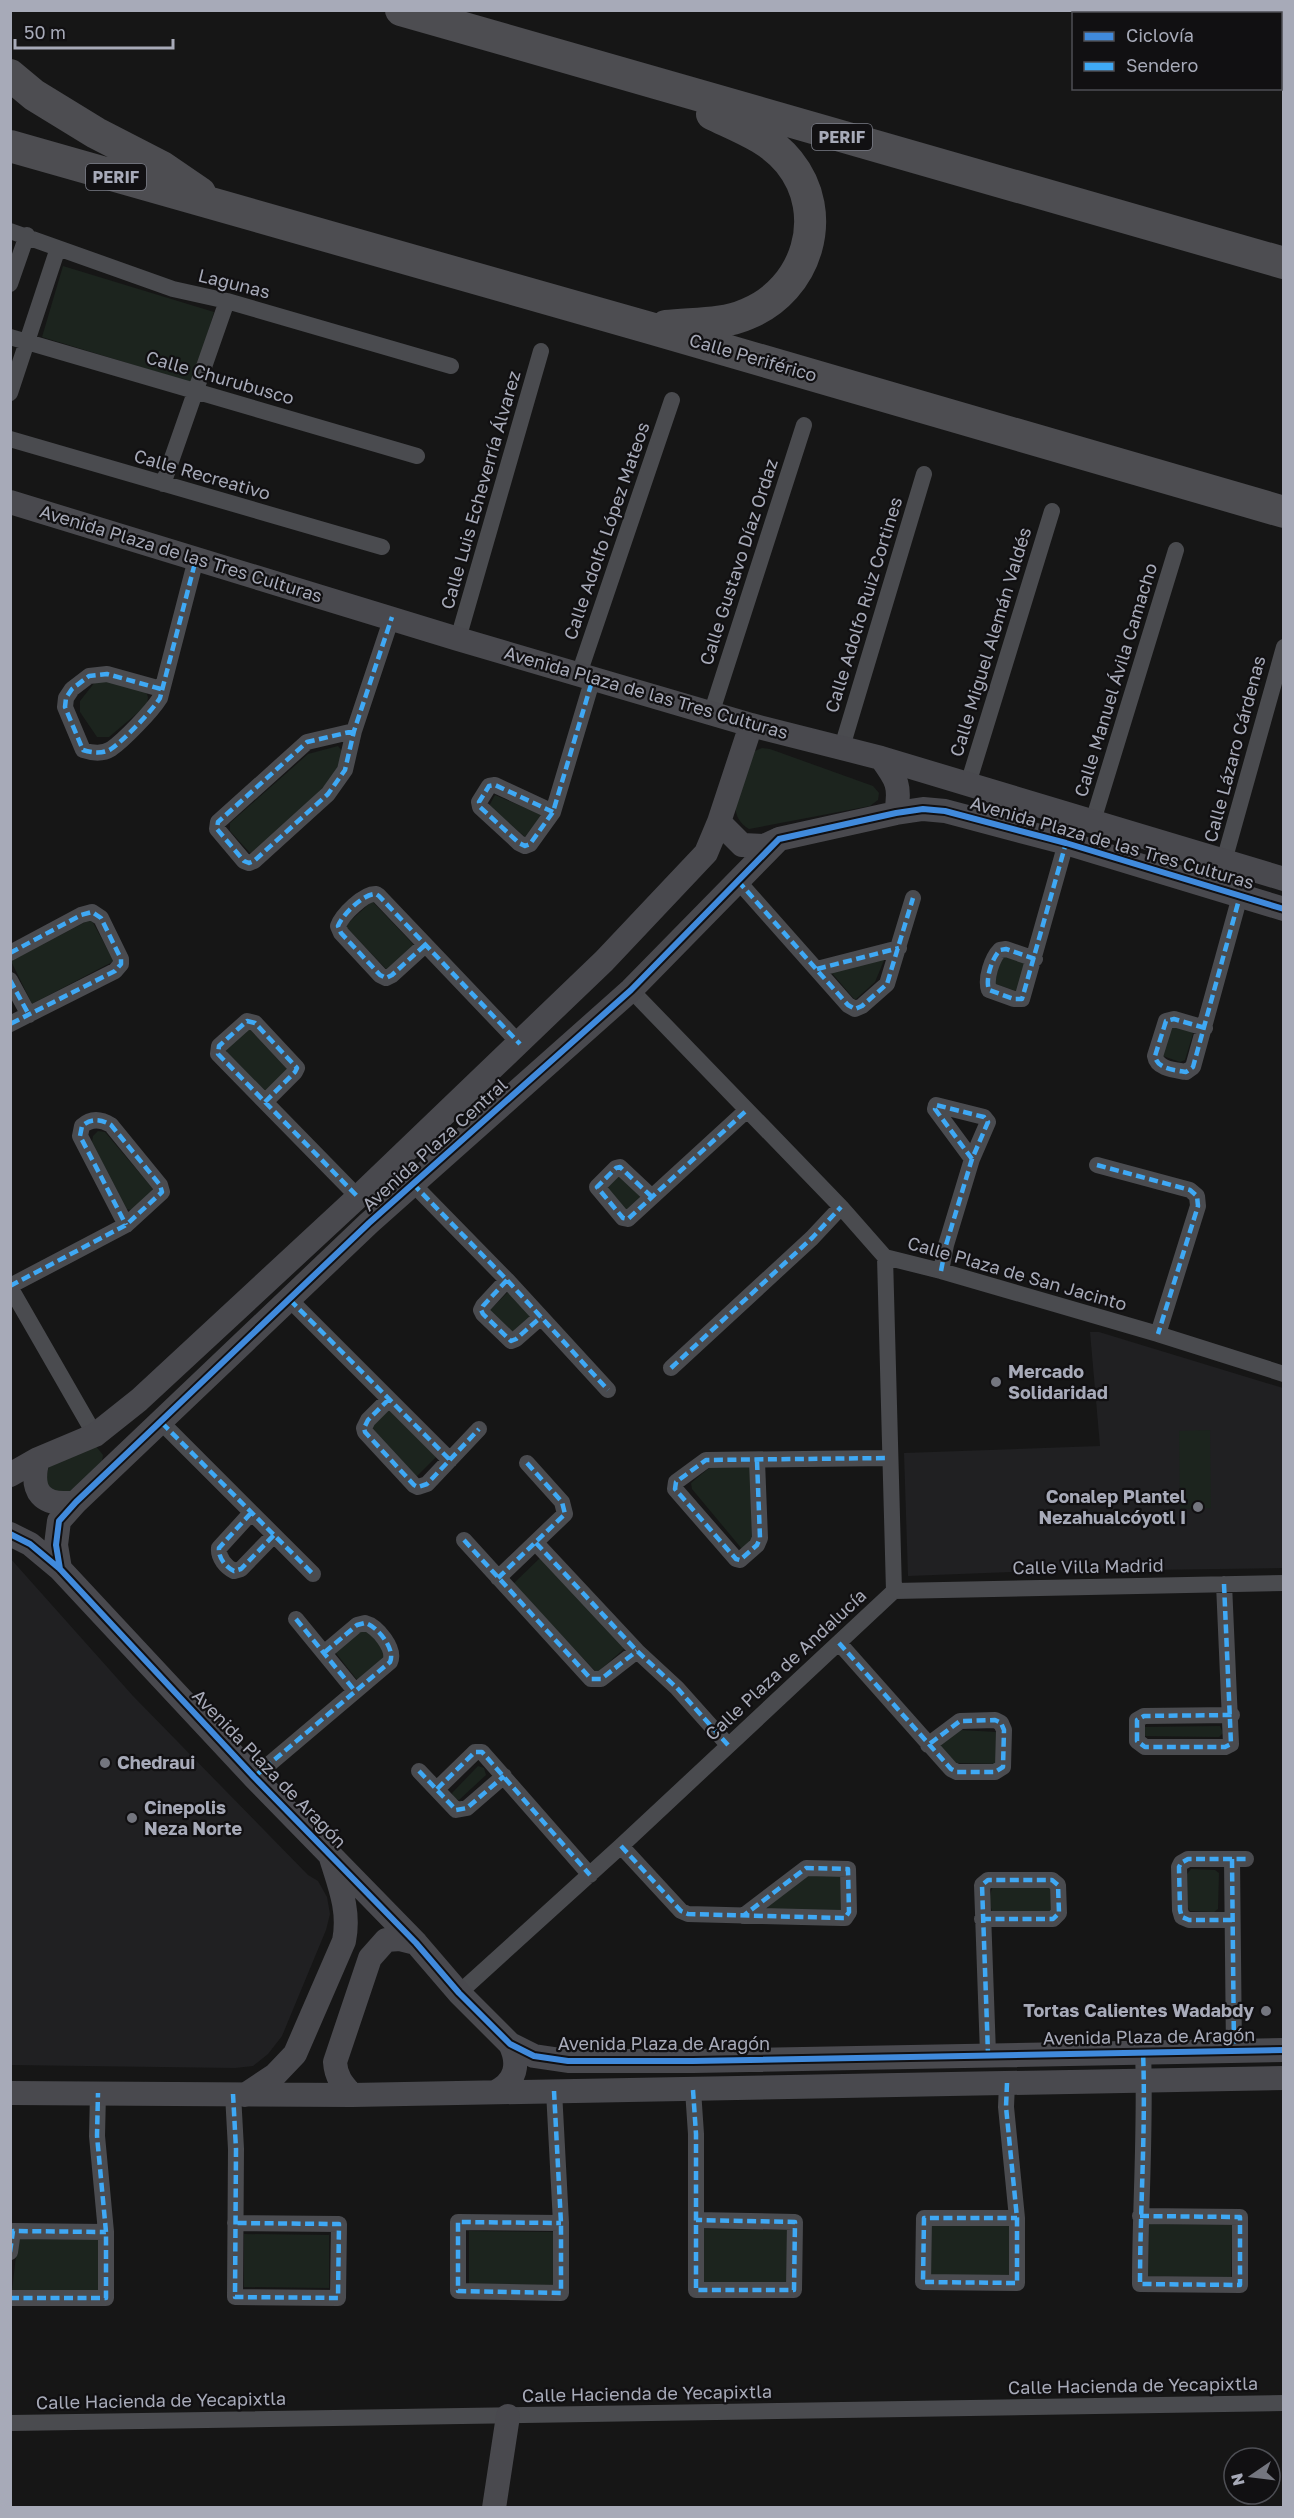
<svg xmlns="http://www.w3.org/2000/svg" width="1294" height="2518" font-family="'Golos Text',sans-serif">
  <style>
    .built { fill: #202022 }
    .green { fill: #1c241e }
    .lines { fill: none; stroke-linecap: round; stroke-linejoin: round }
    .street { stroke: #4a4b4f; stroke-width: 16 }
    .secondary { stroke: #49494e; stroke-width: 24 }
    .highway { stroke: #4d4d51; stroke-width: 32 }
    .quiet { stroke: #3fa9f5; stroke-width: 4.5; stroke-dasharray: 9 4.5; stroke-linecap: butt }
    .cycleway-casing { stroke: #111012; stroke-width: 10 }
    .cycleway { stroke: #408adc; stroke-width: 6 }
    .poi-dot { fill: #74767f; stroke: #111012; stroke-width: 2 }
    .labels { text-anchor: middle; stroke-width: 4.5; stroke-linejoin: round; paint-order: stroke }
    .shield { fill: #111012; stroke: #7a7c86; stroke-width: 1.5 }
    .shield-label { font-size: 16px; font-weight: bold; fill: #a7aab8 }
    .street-label { font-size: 18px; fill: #a7aab8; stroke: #111012 }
    .poi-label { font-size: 18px; font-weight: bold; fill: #a7aab8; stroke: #111012; text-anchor: start }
  </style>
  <rect width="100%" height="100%" fill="#161616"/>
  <path class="built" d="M 1090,1332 L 1099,1332 L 1283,1388 L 1283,1568 L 1145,1570 L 1117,1568 L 908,1576 L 904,1453 L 1100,1446 Z
    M 10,1558 L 133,1696 L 308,1875 L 318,1881 L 327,1897 L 330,1914 L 326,1930 L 282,2036 L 268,2054 L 253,2066 L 235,2068 L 11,2065 Z"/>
  <path class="green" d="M 63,266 L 214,312 L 193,383 L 42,337 Z
    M 105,681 L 146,692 L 148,697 L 147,705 L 109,737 L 97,737 L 80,712 L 80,701 L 95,682 Z
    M 338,746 L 342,751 L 336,775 L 257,851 L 250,853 L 230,831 L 230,823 L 308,754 Z
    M 762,748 L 770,749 L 873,786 L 879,793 L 878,800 L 870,806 L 749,829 C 720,812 745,775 755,751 Z
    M 495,795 L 542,815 L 525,837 L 489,806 Z
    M 372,901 L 414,945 L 387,970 L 345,926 Z
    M 91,919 L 114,961 L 32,1004 L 11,961 Z
    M 1007,956 L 1026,962 L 1021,993 L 993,983 L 1002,957 Z
    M 885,958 L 875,982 L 855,1000 L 831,972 Z
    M 246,1025 L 288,1070 L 265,1092 L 223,1048 Z
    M 1164,1025 L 1190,1028 L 1193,1034 L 1185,1060 L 1180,1062 L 1160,1055 Z
    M 98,1131 L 105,1132 L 154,1190 L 132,1210 L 124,1209 L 92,1142 L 93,1136 Z
    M 619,1175 L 643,1199 L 629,1213 L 605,1189 Z
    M 510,1290 L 534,1314 L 513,1335 L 489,1311 Z
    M 389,1410 L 436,1457 L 416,1477 L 369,1430 Z
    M 1210,1430 L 1211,1508 L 1180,1509 L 1179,1431 Z
    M 95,1445 L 103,1455 L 102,1461 L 68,1494 L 61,1494 L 45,1484 L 49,1465 Z
    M 750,1467 L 755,1536 L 742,1549 L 692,1489 L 691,1483 L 709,1468 Z
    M 542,1556 L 627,1646 L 597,1673 L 513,1584 Z
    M 365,1627 L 389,1657 L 358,1681 L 335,1652 Z
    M 1220,1726 L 1223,1733 L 1219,1737 L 1141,1736 L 1142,1727 Z
    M 960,1730 L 997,1732 L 997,1764 L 956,1763 L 940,1746 Z
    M 478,1766 L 484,1768 L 486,1775 L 459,1800 L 454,1799 L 452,1793 Z
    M 1191,1869 L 1215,1870 L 1219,1873 L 1218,1909 L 1214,1912 L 1190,1911 L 1187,1906 L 1187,1874 Z
    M 842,1874 L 843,1910 L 766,1911 L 768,1906 L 806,1875 Z
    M 994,1885 L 1050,1885 L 1052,1913 L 994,1914 C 988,1906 989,1893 994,1885 Z
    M 928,2224 L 1013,2225 L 1012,2277 L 928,2276 Z
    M 1147,2224 L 1232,2225 L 1231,2277 L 1147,2276 Z
    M 703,2229 L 788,2230 L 788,2283 L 703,2282 Z
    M 469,2231 L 554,2232 L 553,2285 L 469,2284 Z
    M 244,2234 L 329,2235 L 329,2288 L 244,2287 Z
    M 18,2238 L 99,2239 L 99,2292 L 12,2291 Z"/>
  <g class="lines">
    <path class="street" d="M 10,231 L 173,289 L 227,301 L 451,366
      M 10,284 L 27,235
      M 10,337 L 417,456
      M 10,393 L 58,248
      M 10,439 L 382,547
      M 163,484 L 227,301
      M 458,639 L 541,351
      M 579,674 L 672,400
      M 161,689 L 107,674 L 89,676 L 72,689 L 66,698 L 65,707 L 83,750 C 92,753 103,754 111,749 C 124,740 152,711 160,698 L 196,559
      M 712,711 L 804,425
      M 354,731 L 307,742 L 218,822 L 217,829 L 244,861 L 249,863 L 254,861 L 328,794 L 345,770 L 354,731 L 392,617
      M 842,747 L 924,474
      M 968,784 L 1052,511
      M 553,812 L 495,785 L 489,786 L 479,802 L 480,807 L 519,843 L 525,846 L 530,844 L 553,812 L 593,678
      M 1093,821 L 1176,550
      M 1224,861 L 1284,647
      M 738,881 L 848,1005 L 855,1009 L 862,1006 L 887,984 L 913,898
      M 425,945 L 392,975 L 386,978 L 380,975 L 341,933 L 338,926 C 342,915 364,893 376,894 L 379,896 L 520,1044
      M 10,953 L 81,915 L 92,912 L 101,918 L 121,959 L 121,964 L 115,971 L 10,1024
      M 1035,959 L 1006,949 L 1000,950 C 992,958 985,979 989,990 L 1014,999 L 1022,999 L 1066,843
      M 817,969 L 899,948
      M 10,980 L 29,1015
      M 631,990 L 841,1207 L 885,1257 L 941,1271 L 1158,1334 L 1284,1374
      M 1205,1028 L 1174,1019 L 1166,1021 L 1155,1056 C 1157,1069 1175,1070 1186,1072 L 1193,1067 L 1240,896
      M 265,1102 L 295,1072 L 297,1068 L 255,1023 L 247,1021 L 219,1046 L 218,1054 L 358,1197
      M 1097,1165 L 1190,1190 L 1197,1196 L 1198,1206 L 1158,1334
      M 413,1184 L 507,1280 L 608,1390
      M 652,1197 L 620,1167 L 616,1168 L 597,1187 L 623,1218 L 628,1219 L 747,1110
      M 941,1271 L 946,1245 L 972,1159 L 988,1122 L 984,1117 L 936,1105 L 935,1109 L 972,1159
      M 507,1280 L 483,1306 L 481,1310 L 483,1314 L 511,1341 L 516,1339 L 541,1317
      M 10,1286 L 126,1225 L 162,1192 L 160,1185 L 111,1125 C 101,1119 91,1118 82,1126 L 80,1136 L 126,1225
      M 10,1287 L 95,1435
      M 290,1300 L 450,1460
      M 671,1368 L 812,1238 L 841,1207
      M 389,1399 L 368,1420 L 364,1428 L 365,1432 L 414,1485 L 418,1487 L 427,1484 L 479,1429
      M 162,1423 L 313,1574
      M 757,1461 L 760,1538 L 757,1545 L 740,1560 L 736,1559 L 675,1489 L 676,1482 L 706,1460 L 889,1458
      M 251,1513 L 219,1548 C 218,1558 226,1567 234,1571 L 241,1569 L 274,1535
      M 464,1540 L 591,1679 L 601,1679 L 637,1651
      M 536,1543 L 637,1651 L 677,1688 L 728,1745
      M 498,1578 L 565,1514 L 562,1502 L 527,1463
      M 1224,1584 L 1231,1744 L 1225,1747 L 1145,1747 L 1137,1741 L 1137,1720 L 1144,1716 L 1232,1715
      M 894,1591 L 1284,1583
      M 296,1619 L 355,1691
      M 839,1643 L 951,1769 L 957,1772 L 995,1772 L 1003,1767 L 1004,1730 L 1001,1723 L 995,1720 L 960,1721 L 928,1745
      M 419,1771 L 456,1810 L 467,1808 L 504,1776
      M 254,1777 L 390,1662 C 396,1649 377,1626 365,1623 L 357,1625 L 325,1652
      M 437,1789 L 475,1752 L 482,1752 L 590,1875
      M 621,1846 L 681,1911 L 688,1914 L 842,1918 L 845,1918 L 849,1912 L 848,1869 L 806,1868 L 743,1916
      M 1232,1859 L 1234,2052
      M 982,1919 L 1053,1919 L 1059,1913 L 1058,1885 L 1052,1880 L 988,1880 L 982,1885 L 988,2054
      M 1232,1920 L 1189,1920 L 1182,1917 L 1180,1910 L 1179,1867 L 1181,1863 L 1188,1859 L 1246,1859
      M 459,1993 L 621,1846 L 894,1591 L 885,1257
      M 1007,2083 L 1006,2107 L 1017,2218 L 1017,2283 L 923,2282 L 924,2218 L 1017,2218
      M 693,2090 L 696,2134 L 696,2290 L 794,2290 L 795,2222 L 696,2220
      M 554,2091 L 561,2223 L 561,2293 L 458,2291 L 458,2222 L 561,2223
      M 233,2094 L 236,2149 L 235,2297 L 338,2298 L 339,2224 L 235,2223
      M 1140,2216 L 1240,2217 L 1240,2285 L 1140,2284 C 1140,2207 1146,2129 1143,2051
      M 10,2252 L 13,2231 L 106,2232
      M 10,2298 L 106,2298 L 106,2232 L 97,2136 L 98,2093
      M 10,2423 L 1284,2403"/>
    <path class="secondary" d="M 10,502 L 458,639 L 751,725 L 881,758 L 1284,879
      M 881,758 C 897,780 901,786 896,813
      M 719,822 L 742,845 L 764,846 L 779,839
      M 38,1459 C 29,1492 42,1507 76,1502
      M 10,1475 L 38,1459 L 95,1435 L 139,1400 L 358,1197 L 604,961 L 706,853 L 719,822 L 751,725
      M 10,1534 L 30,1544 L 60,1569 L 254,1777 L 416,1943 L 459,1993 L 510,2044 L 534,2056 L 568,2061 L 693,2061 L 1284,2050
      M 60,1569 L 56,1545 L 59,1521 L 76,1502 L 369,1223 L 631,990 L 779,839 L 896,813 L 923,809 L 945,811 L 1066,843 L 1284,909
      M 495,2092 C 516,2082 520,2064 510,2044
      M 10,2093 L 352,2095 L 1284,2078
      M 245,2095 L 275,2075 L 295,2054 L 344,1941 C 350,1911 340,1887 331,1858
      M 352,2095 C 342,2084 336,2077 335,2062 L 370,1958 L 386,1940 L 400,1939 L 416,1943
      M 494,2508 L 508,2416"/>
    <path class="highway" d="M 401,10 L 1284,263
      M 10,75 L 34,95 L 96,133 L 162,167 L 200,193
      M 10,146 L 650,328 L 1284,512
      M 666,326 C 692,323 723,325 747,314 C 807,290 831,214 789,162 C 770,138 739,127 712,114"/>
    <path class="quiet" d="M 161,689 L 107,674 L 89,676 L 72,689 L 66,698 L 65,707 L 83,750 C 92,753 103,754 111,749 C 124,740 152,711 160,698 L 196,559
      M 354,731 L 307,742 L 218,822 L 217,829 L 244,861 L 249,863 L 254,861 L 328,794 L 345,770 L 354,731 L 392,617
      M 553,812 L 495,785 L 489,786 L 479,802 L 480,807 L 519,843 L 525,846 L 530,844 L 553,812 L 593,678
      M 738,881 L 848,1005 L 855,1009 L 862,1006 L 887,984 L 913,898
      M 425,945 L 392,975 L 386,978 L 380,975 L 341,933 L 338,926 C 342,915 364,893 376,894 L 379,896 L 520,1044
      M 10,953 L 81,915 L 92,912 L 101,918 L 121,959 L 121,964 L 115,971 L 10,1024
      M 1035,959 L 1006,949 L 1000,950 C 992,958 985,979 989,990 L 1014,999 L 1022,999 L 1066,843
      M 817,969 L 899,948
      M 10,980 L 29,1015
      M 1205,1028 L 1174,1019 L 1166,1021 L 1155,1056 C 1157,1069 1175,1070 1186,1072 L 1193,1067 L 1240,896
      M 265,1102 L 295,1072 L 297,1068 L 255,1023 L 247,1021 L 219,1046 L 218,1054 L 358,1197
      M 1097,1165 L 1190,1190 L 1197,1196 L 1198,1206 L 1158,1334
      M 413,1184 L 507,1280 L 608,1390
      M 652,1197 L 620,1167 L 616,1168 L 597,1187 L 623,1218 L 628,1219 L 747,1110
      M 941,1271 L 946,1245 L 972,1159 L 988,1122 L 984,1117 L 936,1105 L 935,1109 L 972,1159
      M 507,1280 L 483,1306 L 481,1310 L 483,1314 L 511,1341 L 516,1339 L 541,1317
      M 10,1286 L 126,1225 L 162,1192 L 160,1185 L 111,1125 C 101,1119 91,1118 82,1126 L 80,1136 L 126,1225
      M 290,1300 L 450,1460
      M 671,1368 L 812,1238 L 841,1207
      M 389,1399 L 368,1420 L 364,1428 L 365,1432 L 414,1485 L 418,1487 L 427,1484 L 479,1429
      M 162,1423 L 313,1574
      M 757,1461 L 760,1538 L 757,1545 L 740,1560 L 736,1559 L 675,1489 L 676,1482 L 706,1460 L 889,1458
      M 251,1513 L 219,1548 C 218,1558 226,1567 234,1571 L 241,1569 L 274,1535
      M 464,1540 L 591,1679 L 601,1679 L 637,1651
      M 536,1543 L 637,1651 L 677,1688 L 728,1745
      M 498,1578 L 565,1514 L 562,1502 L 527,1463
      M 1224,1584 L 1231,1744 L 1225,1747 L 1145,1747 L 1137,1741 L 1137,1720 L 1144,1716 L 1232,1715
      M 296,1619 L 355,1691
      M 839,1643 L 951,1769 L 957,1772 L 995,1772 L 1003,1767 L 1004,1730 L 1001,1723 L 995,1720 L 960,1721 L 928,1745
      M 419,1771 L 456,1810 L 467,1808 L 504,1776
      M 254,1777 L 390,1662 C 396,1649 377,1626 365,1623 L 357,1625 L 325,1652
      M 437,1789 L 475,1752 L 482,1752 L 590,1875
      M 621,1846 L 681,1911 L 688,1914 L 842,1918 L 845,1918 L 849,1912 L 848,1869 L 806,1868 L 743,1916
      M 1232,1859 L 1234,2052
      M 982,1919 L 1053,1919 L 1059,1913 L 1058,1885 L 1052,1880 L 988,1880 L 982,1885 L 988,2054
      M 1232,1920 L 1189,1920 L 1182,1917 L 1180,1910 L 1179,1867 L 1181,1863 L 1188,1859 L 1246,1859
      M 1007,2083 L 1006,2107 L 1017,2218 L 1017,2283 L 923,2282 L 924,2218 L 1017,2218
      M 693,2090 L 696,2134 L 696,2290 L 794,2290 L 795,2222 L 696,2220
      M 554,2091 L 561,2223 L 561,2293 L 458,2291 L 458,2222 L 561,2223
      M 233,2094 L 236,2149 L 235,2297 L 338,2298 L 339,2224 L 235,2223
      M 1140,2216 L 1240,2217 L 1240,2285 L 1140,2284 C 1140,2207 1146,2129 1143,2051
      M 10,2252 L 13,2231 L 106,2232
      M 10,2298 L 106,2298 L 106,2232 L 97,2136 L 98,2093"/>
    <defs>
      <path id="cycleway" d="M 10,1534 L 30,1544 L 60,1569 L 254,1777 L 416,1943 L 459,1993 L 510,2044 L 534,2056 L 568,2061 L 693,2061 L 1284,2050
        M 60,1569 L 56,1545 L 59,1521 L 76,1502 L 369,1223 L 631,990 L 779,839 L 896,813 L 923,809 L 945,811 L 1066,843 L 1284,909"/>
    </defs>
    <use href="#cycleway" class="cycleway-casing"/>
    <use href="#cycleway" class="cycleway"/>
  </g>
  <g class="poi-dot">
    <circle cx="996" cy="1382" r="6"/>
    <circle cx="1198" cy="1507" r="6"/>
    <circle cx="105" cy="1763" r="6"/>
    <circle cx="132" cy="1818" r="6"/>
    <circle cx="1266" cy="2011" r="6"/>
  </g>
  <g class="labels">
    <g class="shield">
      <rect x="812" y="124" width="60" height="26" rx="4.5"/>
      <rect x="86" y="164" width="60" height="26" rx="4.5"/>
    </g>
    <g class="shield-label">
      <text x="842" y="143">PERIF</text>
      <text x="116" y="183">PERIF</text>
    </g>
    <g class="street-label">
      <text transform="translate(234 284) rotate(14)" y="6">Lagunas</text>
      <text transform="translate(753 358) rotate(16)" y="6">Calle Periférico</text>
      <text transform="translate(220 378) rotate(16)" y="6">Calle Churubusco</text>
      <text transform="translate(202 475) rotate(16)" y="6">Calle Recreativo</text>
      <text transform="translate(481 490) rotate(-74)" y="6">Calle Luis Echeverría Álvarez</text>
      <text transform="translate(607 531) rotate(-71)" y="6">Calle Adolfo López Mateos</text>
      <text transform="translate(181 554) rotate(17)" y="6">Avenida Plaza de las Tres Culturas</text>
      <text transform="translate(739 562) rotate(-72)" y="6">Calle Gustavo Díaz Ordaz</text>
      <text transform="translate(864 605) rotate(-73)" y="6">Calle Adolfo Ruiz Cortines</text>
      <text transform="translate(991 642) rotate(-73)" y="6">Calle Miguel Alemán Valdés</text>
      <text transform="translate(1116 680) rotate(-73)" y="6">Calle Manuel Ávila Camacho</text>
      <text transform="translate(646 693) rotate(16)" y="6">Avenida Plaza de las Tres Culturas</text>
      <text transform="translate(1235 749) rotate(-75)" y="6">Calle Lázaro Cárdenas</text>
      <text transform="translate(1112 843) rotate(16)" y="6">Avenida Plaza de las Tres Culturas</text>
      <text transform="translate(435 1145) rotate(-42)" y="6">Avenida Plaza Central</text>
      <text transform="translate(1017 1274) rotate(16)" y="6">Calle Plaza de San Jacinto</text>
      <text transform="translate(1088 1567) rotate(-1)" y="6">Calle Villa Madrid</text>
      <text transform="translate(786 1665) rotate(-43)" y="6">Calle Plaza de Andalucía</text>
      <text transform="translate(269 1769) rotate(46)" y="6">Avenida Plaza de Aragón</text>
      <text transform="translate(1149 2037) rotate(-1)" y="6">Avenida Plaza de Aragón</text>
      <text x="664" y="2050">Avenida Plaza de Aragón</text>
      <text transform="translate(1133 2386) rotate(-1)" y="6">Calle Hacienda de Yecapixtla</text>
      <text transform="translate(647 2394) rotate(-1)" y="6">Calle Hacienda de Yecapixtla</text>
      <text transform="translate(161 2401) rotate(-1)" y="6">Calle Hacienda de Yecapixtla</text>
    </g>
    <g class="poi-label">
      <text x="1008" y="1378">Mercado<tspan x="1008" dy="21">Solidaridad</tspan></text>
      <text x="1186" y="1503" text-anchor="end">Conalep Plantel<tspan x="1186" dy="21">Nezahualcóyotl I</tspan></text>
      <text x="117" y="1769">Chedraui</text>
      <text x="144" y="1814">Cinepolis<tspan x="144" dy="21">Neza Norte</tspan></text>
      <text x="1254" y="2017" text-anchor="end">Tortas Calientes Wadabdy</text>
    </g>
  </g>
  <rect width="1294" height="2518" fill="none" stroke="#a7aab8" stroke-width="24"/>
  <rect x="1072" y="12" width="210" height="78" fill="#111012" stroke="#4d4e54" stroke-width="1.5"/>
  <rect x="1084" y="32" width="30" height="9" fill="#408adc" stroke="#4d4e54" stroke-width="1.5"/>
  <text x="1126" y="42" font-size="18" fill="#a7aab8">Ciclovía</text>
  <rect x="1084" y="62" width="30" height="9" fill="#3fa9f5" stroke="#4d4e54" stroke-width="1.5"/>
  <text x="1126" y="72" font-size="18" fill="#a7aab8">Sendero</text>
  <g transform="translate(1252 2476) rotate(256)"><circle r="28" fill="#111012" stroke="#4d4e54" stroke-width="1.5"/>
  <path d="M0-4.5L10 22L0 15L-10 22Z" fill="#74767f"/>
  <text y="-9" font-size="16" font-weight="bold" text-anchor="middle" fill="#a7aab8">N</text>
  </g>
  <path d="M15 39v9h158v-9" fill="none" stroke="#a7aab8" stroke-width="3"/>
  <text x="24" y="39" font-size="18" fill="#a7aab8" stroke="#111012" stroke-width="4.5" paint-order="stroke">50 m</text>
</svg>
